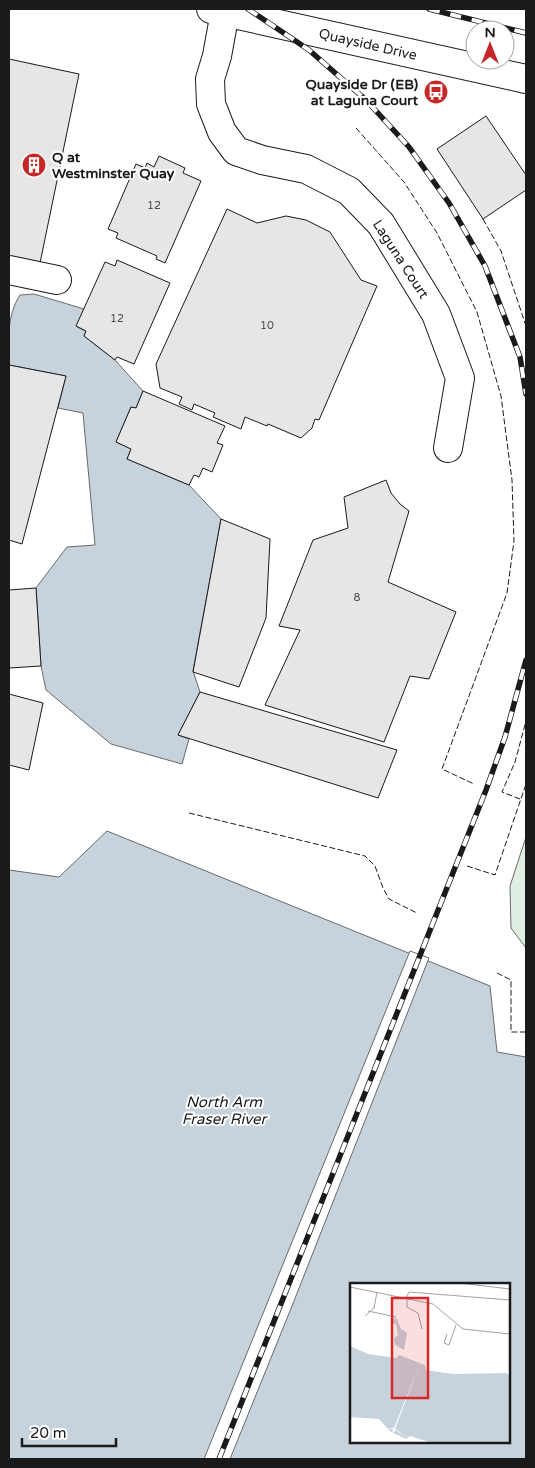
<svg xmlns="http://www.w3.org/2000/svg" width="535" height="1468" font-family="'Varela Round',sans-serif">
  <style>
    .green { fill: #e0efe3; stroke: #6a6a6a }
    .water { fill: #c6d2dc; stroke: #6a6a6a; fill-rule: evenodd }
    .pier { fill: #fff; stroke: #6a6a6a }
    .building { fill: #e6e6e6; stroke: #1a1a1a }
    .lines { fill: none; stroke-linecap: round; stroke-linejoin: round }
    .minor-casing { stroke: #1a1a1a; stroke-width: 30 }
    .minor { stroke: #fff; stroke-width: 28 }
    .rail-casing { stroke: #1a1a1a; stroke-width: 5.5 }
    .rail { stroke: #fff; stroke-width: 4; stroke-dasharray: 11; stroke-linecap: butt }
    .fence { stroke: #1a1a1a; stroke-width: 1; stroke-dasharray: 6 2.5; stroke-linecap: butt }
    .labels { text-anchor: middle; stroke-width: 4; stroke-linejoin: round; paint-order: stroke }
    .number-label { font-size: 11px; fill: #4d4d4d }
    .street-label { font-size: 14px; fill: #1a1a1a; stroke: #fff }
    .poi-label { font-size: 14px; font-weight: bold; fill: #1a1a1a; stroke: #fff; text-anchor: end }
    .water-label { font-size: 15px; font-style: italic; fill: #1a1a1a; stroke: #fff }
    .inset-road { fill: none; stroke: #a3a3a3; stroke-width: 1 }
    .view { fill: #d62828; fill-opacity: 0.15; stroke: #d62828; stroke-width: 2.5 }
    .inset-edge { fill: none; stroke: #1a1a1a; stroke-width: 2.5 }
  </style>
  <rect width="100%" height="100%" fill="#fff"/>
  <path class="green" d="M 526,837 L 526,948 L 511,928 L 510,886 Z"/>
  <path class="water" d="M 34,294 L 84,309 L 77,327 L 86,331 L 84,336 L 115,360 L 143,391 L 136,408 L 131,407 L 116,442 L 131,449 L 127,459 L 189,485 L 221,519 L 193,671 L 200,692 L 178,735 L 189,739 L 182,764 L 111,744 L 46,690 L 41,666 L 36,588 L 67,547 L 95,545 L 83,413 L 58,408 L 66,376 L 9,365 C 9,340 6,317 20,295 Z
    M 107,831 L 490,986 L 497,1052 L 526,1057 L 526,1459 L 9,1459 L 9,870 L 59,877 ZM 351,1284 L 509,1284 L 509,1442 L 351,1442 Z"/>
  <path class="pier" d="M 410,951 L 429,958 L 292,1306 L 230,1459 L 204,1459 Z"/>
  <path class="building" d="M 9,59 L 79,74 L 40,263 L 9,257 Z
    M 486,116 L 526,175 L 526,190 L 483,219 L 437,149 Z
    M 159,156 L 185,168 L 183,173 L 201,181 L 165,263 L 156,259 L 157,256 L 116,238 L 118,233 L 108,229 L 136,164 L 145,168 L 147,163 L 154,167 Z
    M 227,209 L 257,223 L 286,216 L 306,220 L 330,232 L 361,280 L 377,286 L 319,420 L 315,419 L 312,428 L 301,438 L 268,424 L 267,426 L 245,417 L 241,429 L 213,417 L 215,413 L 194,404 L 192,410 L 179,404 L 182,397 L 160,388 L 156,364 Z
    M 117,260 L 170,283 L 134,364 L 117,357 L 115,360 L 84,336 L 86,331 L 76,326 L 105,262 L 115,266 Z
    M 9,365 L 66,376 L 22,544 L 9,540 Z
    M 143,391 L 225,426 L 217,443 L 223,445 L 212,472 L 203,468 L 199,477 L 194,475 L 189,485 L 127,459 L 131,449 L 116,442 L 131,407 L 136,408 Z
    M 386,480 L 391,493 L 400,504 L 409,511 L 388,582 L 456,612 L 429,679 L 410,676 L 384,742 L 265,705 L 300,630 L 279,626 L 313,540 L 348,528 L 344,497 Z
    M 221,519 L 270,539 L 266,618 L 239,687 L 193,672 Z
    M 36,588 L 41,666 L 9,668 L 9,590 Z
    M 200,692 L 397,750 L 378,798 L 178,735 Z
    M 9,694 L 43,703 L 29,770 L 9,765 Z"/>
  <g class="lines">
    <defs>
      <path id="minor" d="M 211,9 L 526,79
        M 225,12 L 217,56 L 210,79 L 211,104 L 222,132 L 236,151 L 262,160 L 306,169 L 349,191 L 381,224 L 436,314 L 460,378 L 448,448
        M 9,270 L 57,280"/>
    </defs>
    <use href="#minor" class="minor-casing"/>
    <use href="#minor" class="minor"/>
    <defs>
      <path id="rail" d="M 248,9 L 309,50 L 366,100 L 409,147 L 449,203 L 485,266 L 520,357 L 526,394
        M 429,9 L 526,33
        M 219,1459 L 486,790 L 505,737 L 526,660"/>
    </defs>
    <use href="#rail" class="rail-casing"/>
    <use href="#rail" class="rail"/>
    <path class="fence" d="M 356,128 L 404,182 L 437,233 L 477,312 L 501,396 L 512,480 L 514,541 L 507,593 L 442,769 L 474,784
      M 483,219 L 501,251 L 526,326
      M 520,799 L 502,792 L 515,762 L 526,721
      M 189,813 L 365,856 L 375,866 L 383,888 L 389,899 L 417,913
      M 467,866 L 495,875 L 526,784
      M 497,973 L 511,980 L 511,1032 L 526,1032"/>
  </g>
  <defs>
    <symbol id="bus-disc" viewBox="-11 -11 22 22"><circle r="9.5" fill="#c62828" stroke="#fff"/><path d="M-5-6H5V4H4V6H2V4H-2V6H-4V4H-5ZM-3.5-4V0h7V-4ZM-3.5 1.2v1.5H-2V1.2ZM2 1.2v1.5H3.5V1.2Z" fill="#fff"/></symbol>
    <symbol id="building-disc" viewBox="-11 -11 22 22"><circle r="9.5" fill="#c62828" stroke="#fff"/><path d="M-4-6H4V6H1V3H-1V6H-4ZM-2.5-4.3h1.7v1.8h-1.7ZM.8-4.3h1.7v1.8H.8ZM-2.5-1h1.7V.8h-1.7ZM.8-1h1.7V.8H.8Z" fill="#fff"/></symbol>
  </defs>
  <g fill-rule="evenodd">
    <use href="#bus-disc" x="422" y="78" width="28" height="28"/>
    <use href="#building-disc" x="20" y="151" width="28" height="28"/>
  </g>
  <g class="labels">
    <g class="number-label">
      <text x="154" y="209">12</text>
      <text x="117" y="322">12</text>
      <text x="267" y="329">10</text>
      <text x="357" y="601">8</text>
    </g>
    <g class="street-label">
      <text transform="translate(368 44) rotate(13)" y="5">Quayside Drive</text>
      <text transform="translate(401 259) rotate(57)" y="5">Laguna Court</text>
    </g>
    <g class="poi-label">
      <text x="418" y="89">Quayside Dr (EB)<tspan x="418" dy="16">at Laguna Court</tspan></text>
      <text x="52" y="162" text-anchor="start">Q at<tspan x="52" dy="16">Westminster Quay</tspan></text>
    </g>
    <g class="water-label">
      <text x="224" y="1107">North Arm<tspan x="224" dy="17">Fraser River</tspan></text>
    </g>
  </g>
  <g transform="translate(350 1283)">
    <rect width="160" height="160" fill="#fff"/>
    <path d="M 43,35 L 47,36 L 51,46 L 57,50 L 54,67 L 45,62 L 44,55 L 48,52 L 46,41 L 41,40 ZM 0,63 L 18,71 L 46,75 L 49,72 L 75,82 L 76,87 L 103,91 L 156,90 L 160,93 L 160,160 L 82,160 L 60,153 L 56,156 L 41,149 L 29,136 L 0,134 Z" fill="#c6d2dc"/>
    <path d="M 71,78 L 45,146 L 58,155 L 45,147 L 42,152 L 43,146 L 37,145 L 44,145 Z" fill="#fff"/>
    <path class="inset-road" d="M 109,0 L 160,6M 0,4 L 83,21 L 113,46 L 160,51M 56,15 L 59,9 L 160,17M 57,16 L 57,24 L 68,30 L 72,46M 18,28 L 46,34M 15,33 L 24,25 L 27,9M 97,51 L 94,60 L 99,62 L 106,42"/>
    <path class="view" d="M 42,15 L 78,15 L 78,115 L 42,115 Z"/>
    <rect width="160" height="160" class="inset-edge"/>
  </g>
  <rect width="535" height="1468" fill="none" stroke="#1a1a1a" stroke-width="20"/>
  <g transform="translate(490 45)"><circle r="24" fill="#ffffff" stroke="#a3a3a3"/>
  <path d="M0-4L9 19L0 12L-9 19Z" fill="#c62828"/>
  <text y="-8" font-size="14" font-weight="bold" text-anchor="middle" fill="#1a1a1a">N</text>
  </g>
  <path d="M22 1438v8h94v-8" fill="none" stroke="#1a1a1a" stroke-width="2.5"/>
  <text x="30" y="1438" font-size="15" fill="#1a1a1a" stroke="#ffffff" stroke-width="4" paint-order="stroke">20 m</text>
</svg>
